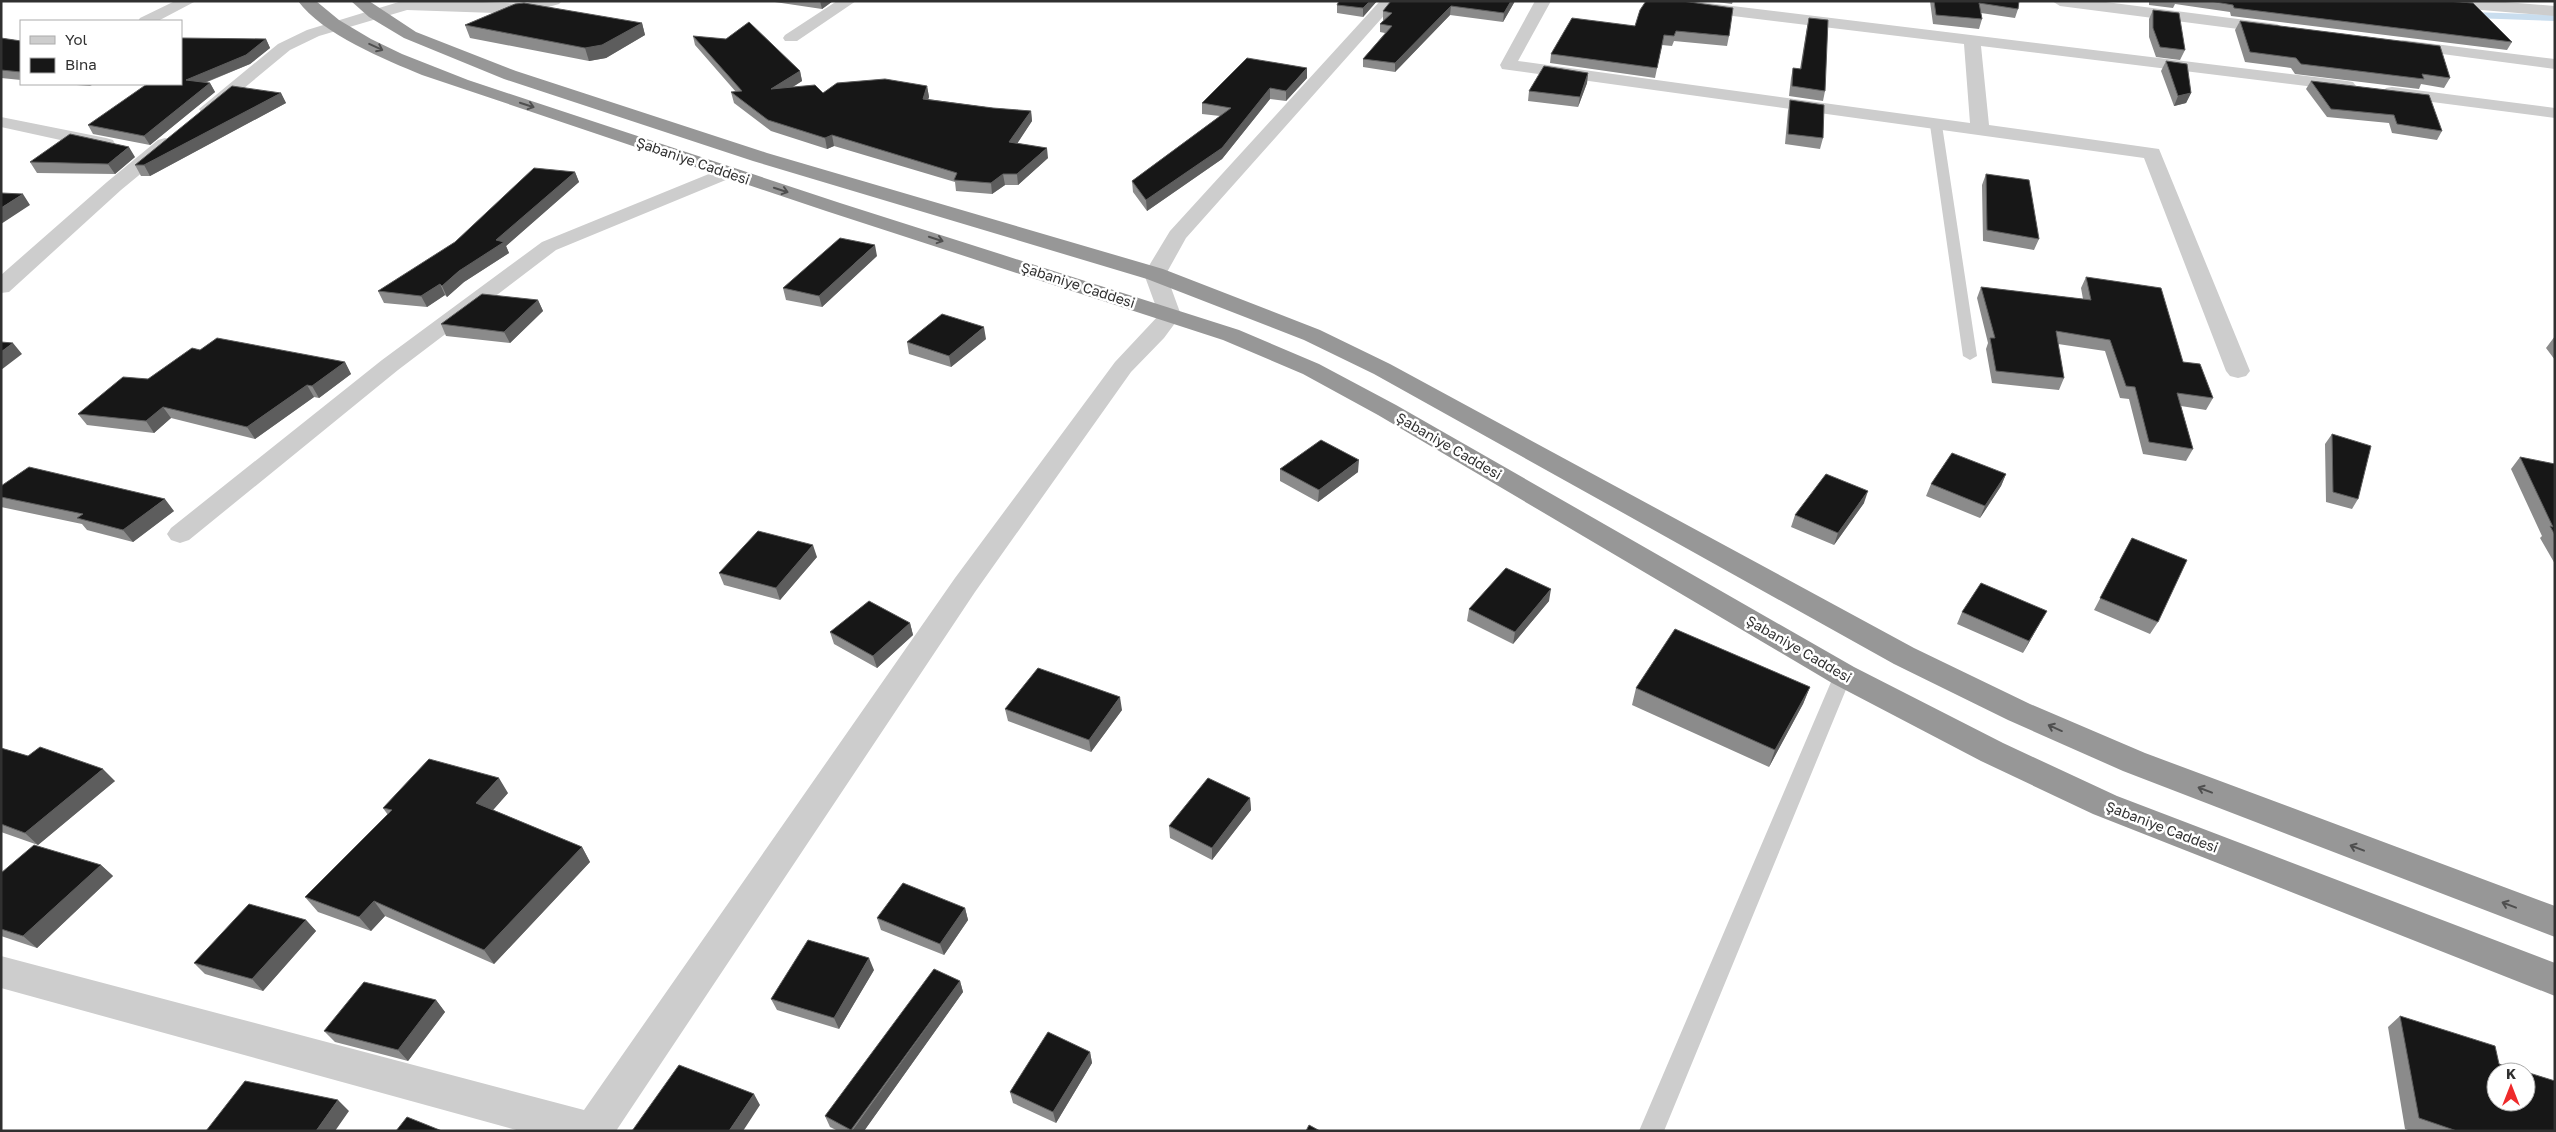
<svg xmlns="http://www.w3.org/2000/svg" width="2556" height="1132" font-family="'Golos Text',sans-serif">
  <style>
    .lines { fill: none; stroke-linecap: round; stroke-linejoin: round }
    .stream { stroke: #c9ddee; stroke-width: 6 }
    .lane { fill: #cdcdcd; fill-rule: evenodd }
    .street { fill: #cdcdcd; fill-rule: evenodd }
    .highway { fill: #979797; fill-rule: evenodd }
    .wall { fill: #8b8b8b }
    .shaded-wall { fill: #5d5d5d }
    .building { fill: #171717; stroke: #5d5d5d }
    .oneway { stroke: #4f4f4f }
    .labels { text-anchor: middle; stroke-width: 5; stroke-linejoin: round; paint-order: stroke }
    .street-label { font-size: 14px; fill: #303030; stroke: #fff }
  </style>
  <rect width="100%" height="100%" fill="#fff"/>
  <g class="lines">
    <path class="stream" d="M 2473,15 L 2555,18"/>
    <path class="lane" d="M 1936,122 L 1942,125 L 1977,356 L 1970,360 L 1963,356 L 1930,125 Z
      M 1843,668 L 1850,670 L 1852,675 L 1664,1131 L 1639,1131 L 1834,675 L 1836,670 Z"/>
    <path class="street" d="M 175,1 L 196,1 L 158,21 L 138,21 L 140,18 Z
      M 461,1 L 524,4 L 535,1 L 562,1 L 559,4 L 524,14 L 407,10 L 319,36 L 290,50 L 214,113 L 202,113 L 199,109 L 278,44 L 307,30 L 402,1 Z
      M 837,1 L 856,1 L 797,41 L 785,41 L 783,38 L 785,35 Z
      M 1380,1 L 1397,1 L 1186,238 L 1166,274 L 1181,315 L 1164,338 L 1131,372 L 975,592 L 616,1131 L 520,1131 L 1,988 L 1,956 L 584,1110 L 955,578 L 1115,362 L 1159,315 L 1144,274 L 1170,231 Z
      M 1535,1 L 1551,1 L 1518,61 L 1970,123 L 1964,44 L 1651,6 L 1643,1 L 1691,1 L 2347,81 L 2353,82 L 2356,86 L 2353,90 L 2347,91 L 1981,46 L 1989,125 L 2159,149 L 2250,371 L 2246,376 L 2238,378 L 2230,376 L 2226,371 L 2144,158 L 1502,69 L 1500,65 Z
      M 2052,1 L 2098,1 L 2277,24 L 2285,29 L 2277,34 L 2060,6 Z
      M 2425,1 L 2493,1 L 2555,6 L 2555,16 L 2433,6 Z
      M 2403,40 L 2555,59 L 2555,69 L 2397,48 L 2395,45 L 2397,42 Z
      M 2392,87 L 2555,108 L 2555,118 L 2386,96 L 2383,92 L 2386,88 Z
      M 1,117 L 106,138 L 113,140 L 115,144 L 113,148 L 106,150 L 1,127 Z
      M 165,138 L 172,140 L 174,144 L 172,148 L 121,190 L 9,292 L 1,293 L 1,275 L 107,182 L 158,140 Z
      M 726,167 L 733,169 L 736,173 L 733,177 L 556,250 L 398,370 L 189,540 L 180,543 L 171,540 L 167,534 L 171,528 L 382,360 L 542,242 Z"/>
    <path class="highway" d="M 298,1 L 316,1 L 339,20 L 371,39 L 402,54 L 468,80 L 840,203 L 1239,330 L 1319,364 L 1396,405 L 1854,667 L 2003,743 L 2117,796 L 2555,963 L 2555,996 L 2093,814 L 1981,761 L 1832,683 L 1378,415 L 1303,374 L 1223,340 L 826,211 L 422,75 C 386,60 322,34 298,1 Z
      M 351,1 L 369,1 L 416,32 L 516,71 L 767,153 L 1163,269 L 1320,330 L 1390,364 L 1914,648 L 2030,704 L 2145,753 L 2555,906 L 2555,937 L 2123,771 L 2008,720 L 1894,664 L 1374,374 L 1304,340 L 1147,279 L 753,161 L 504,79 L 404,38 L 369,17 Z"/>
  </g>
  <path class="wall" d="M 768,1 L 833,1 L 822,9 Z
    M 1377,1 L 1363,17 L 1337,13 L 1337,5 Z
    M 1391,1 L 1515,1 L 1503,22 L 1450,15 L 1395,72 L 1363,67 L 1363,59 L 1385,33 L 1380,32 L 1380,24 L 1384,20 L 1383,20 L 1383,11 Z
    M 1708,1 L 1733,1 L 1732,4 Z
    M 1930,1 L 2019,1 L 2018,9 L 2015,18 L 1981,13 L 1982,19 L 1979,29 L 1933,24 Z
    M 2149,1 L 2447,1 L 2512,42 L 2507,50 L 2231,16 L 2230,12 L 2175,4 L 2173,8 L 2149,5 Z
    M 2153,10 L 2185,50 L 2180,60 L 2156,57 L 2149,37 L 2149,19 Z
    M 1809,18 L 1825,91 L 1823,101 L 1789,96 L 1791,78 L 1793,68 L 1800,69 L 1807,27 Z
    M 2240,21 L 2450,78 L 2444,88 L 2421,84 L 2419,89 L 2295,74 L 2291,68 L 2245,62 L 2235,30 Z
    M 642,23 L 645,35 L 606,58 L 589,61 L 470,38 L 465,25 Z
    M 1635,26 L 1729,36 L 1727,46 L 1674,41 L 1672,46 L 1662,45 L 1655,78 L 1550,63 L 1551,54 Z
    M 693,36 L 800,71 L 802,81 L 793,87 L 823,93 L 927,86 L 929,97 L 928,99 L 993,108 L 1031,111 L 1032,121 L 1017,143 L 1048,158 L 1018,185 L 1005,185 L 992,194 L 956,191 L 955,182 L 834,146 L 827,149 L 771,131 L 734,103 L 731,92 L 736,92 L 695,45 Z
    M 1,38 L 21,41 L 21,80 L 1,78 Z
    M 266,39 L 270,48 L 250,64 L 205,83 L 210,83 L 215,92 L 150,145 L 93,134 L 88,125 Z
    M 2166,61 L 2191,93 L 2186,103 L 2174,106 L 2161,71 Z
    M 1588,73 L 1587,83 L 1578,107 L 1528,101 L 1529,91 Z
    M 1307,78 L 1286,101 L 1270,99 L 1222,159 L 1147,211 L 1133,192 L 1132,181 L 1220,116 L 1202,114 L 1202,103 Z
    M 2311,81 L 2442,131 L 2437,140 L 2392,133 L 2389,123 L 2327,117 L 2306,89 Z
    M 63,84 L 94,84 L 90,86 Z
    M 281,93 L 286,103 L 150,176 L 141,176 L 135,165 Z
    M 1790,100 L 1823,138 L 1820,149 L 1785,144 L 1788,111 Z
    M 135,157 L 115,174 L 37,173 L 30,162 Z
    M 575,172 L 579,182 L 506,246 L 509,253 L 464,282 L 447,297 L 445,295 L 427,307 L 384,303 L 378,291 Z
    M 1986,174 L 2039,239 L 2034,250 L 1983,241 L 1982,185 Z
    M 877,256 L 822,307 L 786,300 L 783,288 Z
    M 2086,277 L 2183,362 L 2213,398 L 2206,410 L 2181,406 L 2193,449 L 2186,461 L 2143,454 L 2129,399 L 2120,398 L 2105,351 L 2058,344 L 2064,378 L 2059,390 L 1992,383 L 1986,349 L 1988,343 L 1977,298 L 1981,287 L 2083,299 L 2081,288 Z
    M 538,300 L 543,311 L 510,343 L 446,336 L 441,324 Z
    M 2555,336 L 2555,360 L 2546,348 Z
    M 986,339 L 951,367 L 909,354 L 907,342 Z
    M 200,350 L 345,362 L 351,374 L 319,398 L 314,397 L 255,439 L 171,418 L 154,433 L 87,425 L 78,414 L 148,379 Z
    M 2332,434 L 2358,499 L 2352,509 L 2326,502 L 2325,444 Z
    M 2520,457 L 2555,464 L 2555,564 L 2540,538 L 2542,536 L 2511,469 Z
    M 1280,469 L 1358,472 L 1318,502 L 1280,481 Z
    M 2006,474 L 2001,486 L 1980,518 L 1926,496 L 1931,484 Z
    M 1,486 L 174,511 L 133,542 L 87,530 L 82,524 L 1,507 Z
    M 1864,503 L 1834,545 L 1791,527 L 1795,515 Z
    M 2132,538 L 2158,622 L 2150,634 L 2094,610 Z
    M 817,557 L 780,600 L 724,585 L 719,573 Z
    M 1549,601 L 1513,644 L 1467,621 L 1469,609 Z
    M 1962,612 L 2040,623 L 2023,653 L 1957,624 Z
    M 910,623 L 913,635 L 877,668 L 834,644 L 830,632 Z
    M 1810,687 L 1803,704 L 1769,767 L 1632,705 L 1636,688 Z
    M 1005,709 L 1122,710 L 1091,752 L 1008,721 Z
    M 1,748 L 28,756 L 115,781 L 38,845 L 1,832 Z
    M 508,793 L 493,810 L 582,847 L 590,862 L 494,964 L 385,916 L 371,931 L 318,912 L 305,897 L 388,815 L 383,808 Z
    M 1250,798 L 1251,810 L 1212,860 L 1170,838 L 1169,826 Z
    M 101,865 L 113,876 L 37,948 L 1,936 L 1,873 Z
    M 965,908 L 968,920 L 944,955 L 881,930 L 877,918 Z
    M 306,920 L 316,931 L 263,991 L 205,974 L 194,963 Z
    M 874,970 L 839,1029 L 777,1010 L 771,999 Z
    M 960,981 L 963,992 L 864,1131 L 838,1131 L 830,1127 L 825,1116 Z
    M 436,1000 L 445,1012 L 408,1061 L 335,1042 L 324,1031 Z
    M 2400,1016 L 2499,1064 L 2555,1131 L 2411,1131 L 2405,1129 L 2388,1027 Z
    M 1090,1052 L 1092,1063 L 1056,1123 L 1013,1103 L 1010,1092 Z"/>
  <path class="shaded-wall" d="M 820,1 L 833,1 L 822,9 Z
    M 1370,1 L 1377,1 L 1363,17 L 1363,8 Z
    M 1511,1 L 1515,1 L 1503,22 L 1504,13 Z
    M 1451,6 L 1450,15 L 1395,72 L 1395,63 Z
    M 642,23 L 645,35 L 606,58 L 589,61 L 585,48 Z
    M 266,39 L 270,48 L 250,64 L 191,88 L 186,80 Z
    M 1307,68 L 1307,78 L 1286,101 L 1286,91 Z
    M 800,71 L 802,81 L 773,99 L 771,89 Z
    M 1588,73 L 1587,83 L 1578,107 L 1580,97 Z
    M 210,83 L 215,92 L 150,145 L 144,136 Z
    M 927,86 L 929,97 L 925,109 L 923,99 Z
    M 1270,88 L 1270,99 L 1222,159 L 1147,211 L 1146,200 Z
    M 281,93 L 286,103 L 150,176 L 144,165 Z
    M 2191,93 L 2186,103 L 2174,106 L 2178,96 Z
    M 1031,111 L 1032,121 L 1011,153 L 1009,142 Z
    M 832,135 L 834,146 L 827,149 L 825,138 Z
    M 129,147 L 135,157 L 115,174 L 108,164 Z
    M 1047,148 L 1048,158 L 1018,185 L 1017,174 Z
    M 575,172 L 579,182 L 506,246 L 509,253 L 464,282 L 447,297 L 442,286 Z
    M 1003,174 L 1005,185 L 992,194 L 991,183 Z
    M 23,194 L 30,205 L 1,224 L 1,208 Z
    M 875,245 L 877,256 L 822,307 L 819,296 Z
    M 440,284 L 445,295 L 427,307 L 421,296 Z
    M 538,300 L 543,311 L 510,343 L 504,332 Z
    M 984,327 L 986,339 L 951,367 L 949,356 Z
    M 13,343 L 22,354 L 1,370 L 1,352 Z
    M 345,362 L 351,374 L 319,398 L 312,386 Z
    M 307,385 L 314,397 L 255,439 L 247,427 Z
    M 163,407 L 171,418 L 154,433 L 146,421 Z
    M 1359,460 L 1358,472 L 1318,502 L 1319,490 Z
    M 2006,474 L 2001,486 L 1980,518 L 1985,506 Z
    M 1868,491 L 1864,503 L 1834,545 L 1838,533 Z
    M 165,499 L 174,511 L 133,542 L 123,530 Z
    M 813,545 L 817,557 L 780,600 L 776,588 Z
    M 1551,589 L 1549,601 L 1513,644 L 1515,632 Z
    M 2047,611 L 2040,623 L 2023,653 L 2029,641 Z
    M 910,623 L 913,635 L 877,668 L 873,656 Z
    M 1810,687 L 1803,704 L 1769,767 L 1775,750 Z
    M 1120,697 L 1122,710 L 1091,752 L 1089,740 Z
    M 103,769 L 115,781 L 38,845 L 25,833 Z
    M 499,778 L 508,793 L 486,818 L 476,803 Z
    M 1250,798 L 1251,810 L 1212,860 L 1212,848 Z
    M 582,847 L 590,862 L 494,964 L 484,950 Z
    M 101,865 L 113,876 L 37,948 L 23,936 Z
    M 374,901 L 385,916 L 371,931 L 359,917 Z
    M 965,908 L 968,920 L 944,955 L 940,944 Z
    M 306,920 L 316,931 L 263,991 L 252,979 Z
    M 869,958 L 874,970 L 839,1029 L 834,1018 Z
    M 960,981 L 963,992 L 864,1131 L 852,1131 Z
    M 436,1000 L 445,1012 L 408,1061 L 398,1050 Z
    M 1090,1052 L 1092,1063 L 1056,1123 L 1053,1112 Z
    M 754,1094 L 760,1105 L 743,1131 L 729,1131 Z
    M 338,1100 L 349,1111 L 335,1131 L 316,1131 Z"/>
  <path class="building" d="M 1339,1 L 1370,1 L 1363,8 L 1337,5 Z
    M 1391,1 L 1511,1 L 1504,13 L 1451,6 L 1395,63 L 1363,59 L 1392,26 L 1380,24 L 1392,13 L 1383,11 Z
    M 1646,1 L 1682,1 L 1733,8 L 1729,36 L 1676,31 L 1674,36 L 1664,35 L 1657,68 L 1551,54 L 1572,18 L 1635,26 L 1640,10 Z
    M 1934,1 L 2019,1 L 2018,9 L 1979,3 L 1982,19 L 1936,15 Z
    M 2210,1 L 2447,1 L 2473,3 L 2512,42 L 2234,8 L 2233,5 Z
    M 524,3 L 642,23 L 602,45 L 585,48 L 465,25 L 515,4 Z
    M 2153,10 L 2179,13 L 2185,50 L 2160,47 L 2153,28 Z
    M 1809,18 L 1828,20 L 1825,91 L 1792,86 L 1793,68 L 1801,69 Z
    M 2240,21 L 2440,46 L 2450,78 L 2422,74 L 2424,79 L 2301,64 L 2296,58 L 2250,52 Z
    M 749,22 L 800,71 L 771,89 L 815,85 L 823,93 L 837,83 L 885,79 L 927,86 L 923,99 L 993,108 L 1031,111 L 1009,142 L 1047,148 L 1017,174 L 1003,174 L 991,183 L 954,180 L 957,173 L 832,135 L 825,138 L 768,120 L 731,92 L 742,91 L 693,36 L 726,39 Z
    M 1,38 L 21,41 L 21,72 L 1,70 Z
    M 181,38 L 266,39 L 246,55 L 186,80 L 210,83 L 144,136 L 88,125 L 147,84 L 181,84 Z
    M 1247,58 L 1307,68 L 1286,91 L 1270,88 L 1222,148 L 1146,200 L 1132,181 L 1231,108 L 1202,103 Z
    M 2166,61 L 2187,64 L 2191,93 L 2178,96 Z
    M 1544,66 L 1588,73 L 1580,97 L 1529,91 Z
    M 2311,81 L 2429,95 L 2442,131 L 2397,124 L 2394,115 L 2331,109 Z
    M 232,86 L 281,93 L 144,165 L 135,165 Z
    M 1790,100 L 1824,105 L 1823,138 L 1788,134 Z
    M 70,134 L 129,147 L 108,164 L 30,162 Z
    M 534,168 L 575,172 L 496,240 L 504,242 L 459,271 L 442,286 L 440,284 L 421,296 L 378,291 L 455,242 Z
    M 1986,174 L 2029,180 L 2039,239 L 1987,230 Z
    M 1,193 L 23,194 L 1,208 Z
    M 840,238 L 875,245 L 819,296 L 783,288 Z
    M 2086,277 L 2161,288 L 2183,362 L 2200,364 L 2213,398 L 2177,393 L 2193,449 L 2149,442 L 2135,387 L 2126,386 L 2110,340 L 2056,331 L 2064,378 L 1996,371 L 1990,338 L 1995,338 L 1981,287 L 2091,300 Z
    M 482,294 L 538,300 L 504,332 L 441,324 Z
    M 942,314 L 984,327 L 949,356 L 907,342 Z
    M 217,338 L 345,362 L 312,386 L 307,385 L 247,427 L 163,407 L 146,421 L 78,414 L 123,377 L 148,379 L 192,348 L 200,350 Z
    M 1,342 L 13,343 L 1,352 Z
    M 2332,434 L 2371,446 L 2358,499 L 2333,492 Z
    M 1321,440 L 1359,460 L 1319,490 L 1280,469 Z
    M 1952,453 L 2006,474 L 1985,506 L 1931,484 Z
    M 2520,457 L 2555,464 L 2555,535 L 2550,526 L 2553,527 Z
    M 29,467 L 165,499 L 123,530 L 77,518 L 83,514 L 1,497 L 1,486 Z
    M 1826,474 L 1868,491 L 1838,533 L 1795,515 Z
    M 758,531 L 813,545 L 776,588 L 719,573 Z
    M 2132,538 L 2187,560 L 2158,622 L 2100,598 Z
    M 1506,568 L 1551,589 L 1515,632 L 1469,609 Z
    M 1981,583 L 2047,611 L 2029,641 L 1962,612 Z
    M 869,601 L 910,623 L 873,656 L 830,632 Z
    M 1675,629 L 1810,687 L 1775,750 L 1636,688 Z
    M 1038,668 L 1120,697 L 1089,740 L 1005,709 Z
    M 40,747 L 103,769 L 25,833 L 1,824 L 1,748 L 28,756 Z
    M 429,759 L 499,778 L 476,803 L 582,847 L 484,950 L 374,901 L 359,917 L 305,897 L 392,810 L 383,808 Z
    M 1208,778 L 1250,798 L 1212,848 L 1169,826 Z
    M 34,845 L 101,865 L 23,936 L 1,929 L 1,873 Z
    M 903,883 L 965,908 L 940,944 L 877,918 Z
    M 249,904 L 306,920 L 252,979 L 194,963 Z
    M 808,940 L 869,958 L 834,1018 L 771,999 Z
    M 934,969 L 960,981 L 851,1130 L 825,1116 Z
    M 364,982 L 436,1000 L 398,1050 L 324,1031 Z
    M 2400,1016 L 2495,1046 L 2499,1064 L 2525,1072 L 2496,1072 L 2496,1102 L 2526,1102 L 2526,1072 L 2555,1081 L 2555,1131 L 2457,1131 L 2419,1118 Z
    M 1048,1032 L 1090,1052 L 1053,1112 L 1010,1092 Z
    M 679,1065 L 754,1094 L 729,1131 L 632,1131 Z
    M 245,1081 L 338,1100 L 316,1131 L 206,1131 Z
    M 407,1117 L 442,1131 L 396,1131 Z
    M 1309,1125 L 1320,1131 L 1306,1131 Z"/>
  <defs><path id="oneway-shaft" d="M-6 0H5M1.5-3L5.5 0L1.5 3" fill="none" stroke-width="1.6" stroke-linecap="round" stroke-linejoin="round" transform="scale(1.25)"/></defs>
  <g class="oneway">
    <use href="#oneway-shaft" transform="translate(376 47) rotate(25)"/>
    <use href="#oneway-shaft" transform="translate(527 105) rotate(18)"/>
    <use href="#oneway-shaft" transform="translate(781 190) rotate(18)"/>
    <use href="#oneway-shaft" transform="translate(936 239) rotate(18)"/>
    <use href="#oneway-shaft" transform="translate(2055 728) rotate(-156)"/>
    <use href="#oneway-shaft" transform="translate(2205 790) rotate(-159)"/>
    <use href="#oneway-shaft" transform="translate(2357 848) rotate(-159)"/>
    <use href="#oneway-shaft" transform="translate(2509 905) rotate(-159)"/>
  </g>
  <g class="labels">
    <g class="street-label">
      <text transform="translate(693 161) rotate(19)" y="5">Şabaniye Caddesi</text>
      <text transform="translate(1078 285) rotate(18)" y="5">Şabaniye Caddesi</text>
      <text transform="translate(1449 446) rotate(30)" y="5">Şabaniye Caddesi</text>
      <text transform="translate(1799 649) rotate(30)" y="5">Şabaniye Caddesi</text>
      <text transform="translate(2162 827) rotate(21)" y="5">Şabaniye Caddesi</text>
    </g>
  </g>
  <rect width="2556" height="1132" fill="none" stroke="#303030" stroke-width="5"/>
  <rect x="20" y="20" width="162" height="65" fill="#ffffff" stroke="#acacac"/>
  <rect x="30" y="36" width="25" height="8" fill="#cdcdcd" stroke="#acacac"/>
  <text x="65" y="45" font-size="15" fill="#303030">Yol</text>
  <rect x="30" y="58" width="25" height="15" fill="#171717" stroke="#acacac"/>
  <text x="65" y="70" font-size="15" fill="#303030">Bina</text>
  <g transform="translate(2511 1087)"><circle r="24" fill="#ffffff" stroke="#acacac"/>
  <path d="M0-4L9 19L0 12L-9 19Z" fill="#ee2a2b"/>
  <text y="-8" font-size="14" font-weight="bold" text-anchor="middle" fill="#303030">K</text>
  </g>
</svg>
